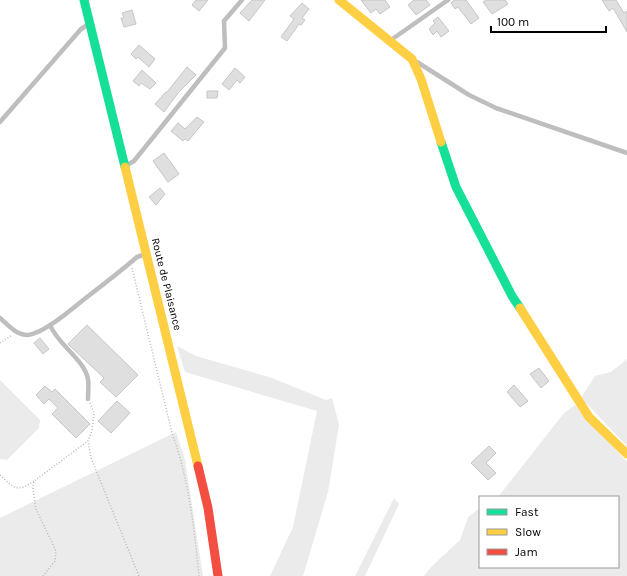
<svg xmlns="http://www.w3.org/2000/svg" width="627" height="576" font-family="Karla,sans-serif">
  <style>
    .green { fill: #ebebeb }
    .building { fill: #dfdfdf; stroke: #c6c6c6 }
    .lines { fill: none; stroke-linecap: round; stroke-linejoin: round }
    .path { stroke: #b9b9b9; stroke-width: 1.5; stroke-dasharray: 1 2; stroke-linecap: butt }
    .lane { stroke: #bebebe; stroke-width: 4.5 }
    .fast { stroke: #16e098; stroke-width: 9 }
    .slow { stroke: #ffcf43; stroke-width: 9 }
    .jam { stroke: #f24e42; stroke-width: 9 }
    .labels { text-anchor: middle; stroke-width: 3.5; stroke-linejoin: round; paint-order: stroke }
    .street-label { font-size: 11px; fill: #000; stroke: #fff }
  </style>
  <rect width="100%" height="100%" fill="#fff"/>
  <path class="green" d="M 177,346 L 196,356 L 272,378 L 326,400 L 332,398 L 339,425 L 328,492 L 303,576 L 270,576 L 293,527 L 317,411 L 185,372 Z
    M 627,359 L 627,446 L 581,398 L 595,376 L 611,372 Z
    M 0,380 L 40,420 L 39,428 L 7,460 L 0,459 Z
    M 575,405 L 590,422 L 627,462 L 627,576 L 424,576 L 431,567 L 460,540 L 468,517 L 480,508 L 480,567 L 618,567 L 618,497 L 498,497 L 564,413 Z
    M 176,432 L 185,460 L 203,576 L 0,576 L 0,518 Z
    M 394,498 L 399,504 L 365,576 L 355,576 Z"/>
  <path class="building" d="M 196,0 L 208,0 L 199,11 L 192,5 Z
    M 252,0 L 265,0 L 249,21 L 240,13 Z
    M 361,0 L 385,0 L 390,7 L 380,14 L 376,9 L 371,13 Z
    M 414,0 L 426,0 L 430,5 L 416,15 L 408,5 Z
    M 454,0 L 466,0 L 479,18 L 471,24 L 458,7 L 455,9 L 451,3 Z
    M 486,0 L 505,0 L 508,4 L 492,14 L 483,2 Z
    M 602,0 L 616,0 L 624,13 L 627,11 L 627,32 L 613,8 L 609,11 Z
    M 302,3 L 309,9 L 302,18 L 305,20 L 301,25 L 299,24 L 287,41 L 281,37 L 294,19 L 290,16 Z
    M 132,10 L 136,24 L 124,27 L 121,18 L 124,18 L 122,13 Z
    M 438,17 L 449,31 L 441,37 L 437,31 L 433,35 L 429,29 L 435,23 L 433,21 Z
    M 139,45 L 155,59 L 149,67 L 138,57 L 136,59 L 131,54 Z
    M 187,67 L 196,75 L 178,93 L 164,112 L 155,104 L 166,92 L 167,92 Z
    M 235,68 L 245,77 L 240,83 L 237,80 L 229,90 L 222,84 Z
    M 142,70 L 156,83 L 150,89 L 141,83 L 139,86 L 133,81 Z
    M 207,91 L 218,91 L 217,98 L 207,98 Z
    M 197,117 L 204,122 L 188,141 L 185,139 L 183,141 L 171,131 L 178,123 L 185,129 Z
    M 164,153 L 179,174 L 168,182 L 153,161 Z
    M 160,188 L 165,194 L 156,205 L 149,197 Z
    M 87,325 L 138,375 L 116,397 L 100,382 L 104,378 L 68,344 Z
    M 40,338 L 49,349 L 43,354 L 34,343 Z
    M 539,368 L 549,381 L 541,388 L 530,374 Z
    M 514,385 L 528,401 L 520,407 L 507,392 Z
    M 45,386 L 52,392 L 55,389 L 90,424 L 76,438 L 52,414 L 58,408 L 49,399 L 44,404 L 36,395 Z
    M 117,401 L 130,413 L 111,433 L 98,421 Z
    M 489,446 L 496,453 L 486,463 L 496,473 L 488,480 L 471,463 Z"/>
  <g class="lines">
    <path class="path" d="M 132,268 L 172,433 C 189,479 194,528 199,576
      M 0,343 L 12,335
      M 90,403 L 94,413 L 92,431 L 88,441 L 91,458 L 139,576
      M 0,475 C 14,488 17,493 34,481
      M 43,576 L 55,561 L 56,551 L 36,509 L 33,490 L 34,481 L 88,441"/>
    <path class="lane" d="M 391,40 L 448,0
      M 417,62 L 469,95 L 496,108 L 627,153
      M 0,122 L 81,29 L 89,24
      M 127,165 L 134,161 L 225,48 L 224,21 L 242,0
      M 0,318 C 8,325 16,335 28,335 C 45,333 73,308 87,297 C 104,284 121,271 137,257 L 146,254
      M 50,325 C 58,345 84,359 88,379 C 89,385 88,393 88,399"/>
    <path class="fast" d="M 84,0 L 125,167
      M 441,142 L 456,187 L 512,296 L 520,308"/>
    <path class="slow" d="M 339,0 L 412,59 L 421,79 L 441,142
      M 125,167 L 198,466
      M 520,308 L 589,417 L 627,454"/>
    <path class="jam" d="M 198,466 L 208,508 L 218,576"/>
  </g>
  <g class="labels">
    <g class="street-label">
      <text transform="translate(167 284) rotate(76)" y="4">Route de Plaisance</text>
    </g>
  </g>
  <rect x="479" y="496" width="140" height="72" fill="#ffffff" stroke="#999999"/>
  <rect x="487" y="509" width="20" height="6" fill="#16e098" stroke="#999999"/>
  <text x="515" y="516" font-size="12" fill="#000000">Fast</text>
  <rect x="487" y="529" width="20" height="6" fill="#ffcf43" stroke="#999999"/>
  <text x="515" y="536" font-size="12" fill="#000000">Slow</text>
  <rect x="487" y="549" width="20" height="6" fill="#f24e42" stroke="#999999"/>
  <text x="515" y="556" font-size="12" fill="#000000">Jam</text>
  <path d="M491 26v6h115v-6" fill="none" stroke="#000000" stroke-width="2"/>
  <text x="497" y="26" font-size="12" fill="#000000" stroke="#ffffff" stroke-width="3" paint-order="stroke">100 m</text>
</svg>
